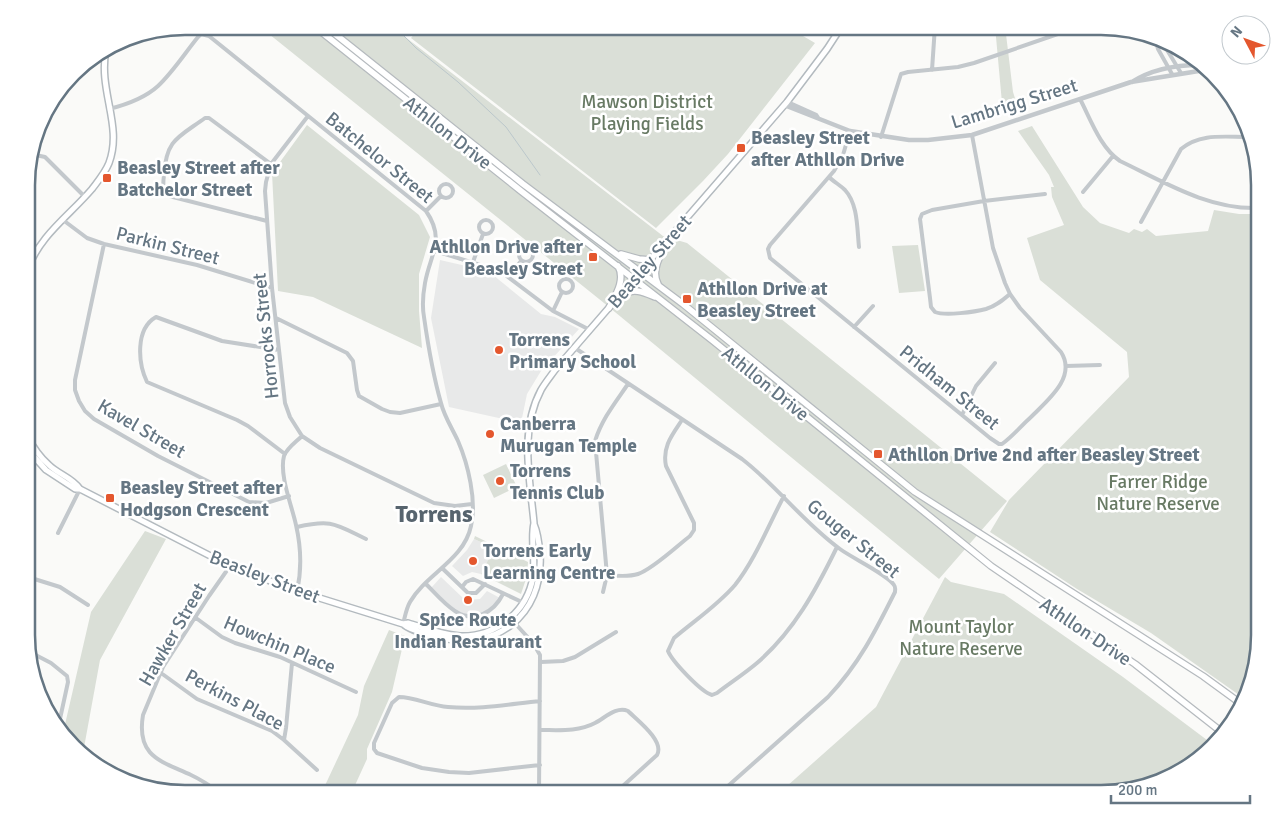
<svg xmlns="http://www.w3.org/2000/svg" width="1286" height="820" font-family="Signika,sans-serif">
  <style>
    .built { fill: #e8e9e9 }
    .green { fill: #dadfd7 }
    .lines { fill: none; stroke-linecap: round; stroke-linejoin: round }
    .stream { stroke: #bbc7cb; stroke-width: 1 }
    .secondary-casing { stroke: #b3babf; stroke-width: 8 }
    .primary-casing { stroke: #b5babe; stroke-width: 8 }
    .minor { stroke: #c3c8cc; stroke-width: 4 }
    .tertiary { stroke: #c3c8cc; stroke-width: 4.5 }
    .secondary { stroke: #fff; stroke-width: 5 }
    .primary { stroke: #fff; stroke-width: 5.5 }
    .poi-dot { fill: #e4572e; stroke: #fff; stroke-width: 2 }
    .labels { text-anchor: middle; stroke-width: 5; stroke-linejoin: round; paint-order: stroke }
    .park-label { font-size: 19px; fill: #687a64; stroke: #fff }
    .street-label { font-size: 19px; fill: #657683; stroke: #fff }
    .poi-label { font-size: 19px; font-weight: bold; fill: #657683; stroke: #fff; text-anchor: start }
    .district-label { font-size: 24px; font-weight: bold; fill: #57646e; stroke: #fff }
    .rim { fill: none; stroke: #657683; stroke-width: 2.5 }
  </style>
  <rect width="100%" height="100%" fill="#fafaf8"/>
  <path class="built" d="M 440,260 L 488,271 L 541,314 L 555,317 L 579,329 L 541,371 L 527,394 L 521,423 L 449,407 L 431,318 Z
    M 474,539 L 494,548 L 481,574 L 472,572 L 463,576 L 452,566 L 467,550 Z
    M 441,577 L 463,598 L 468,600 L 480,599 L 487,591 L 500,598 L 487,612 L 475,615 L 464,614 L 451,606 L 431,588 Z"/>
  <path class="green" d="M 259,26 L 391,26 L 663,236 L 687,243 L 1007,501 L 939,579 L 604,303 Z
    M 421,26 L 786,26 L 815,43 L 728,154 L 703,181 L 656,228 L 411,38 Z
    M 995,26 L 1005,26 L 1013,92 L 1019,111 L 1008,114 L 1002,103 Z
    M 307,125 L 419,215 L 430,237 L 419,274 L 419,311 L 422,348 L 313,297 L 278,291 L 272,173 Z
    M 1032,126 L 1083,207 L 1100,223 L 1129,233 L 1134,229 L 1142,232 L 1147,229 L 1156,236 L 1208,231 L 1214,210 L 1239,214 L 1259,214 L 1259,645 L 1242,697 L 1151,633 L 1077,589 L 990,532 L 1009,500 L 1129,377 L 1127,352 L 1040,280 L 1027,238 L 1064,225 L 1052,197 L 1051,187 L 1054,187 L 1049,175 L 1018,131 Z
    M 918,245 L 925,291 L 899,293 L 892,246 Z
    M 506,464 L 517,487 L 494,498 L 483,475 Z
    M 145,531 L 166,539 L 100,660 L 83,753 L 63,733 L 91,612 Z
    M 475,536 L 528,562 L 527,576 L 521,594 L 481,574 L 494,548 L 474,539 Z
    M 945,577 L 951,582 L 1004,594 L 1123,677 L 1211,743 L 1180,773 L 1111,793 L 778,794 L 876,707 Z
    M 389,630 L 405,636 L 392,692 L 367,749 L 367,759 L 351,794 L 321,794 L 358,715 L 364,686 Z"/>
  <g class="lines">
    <path class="stream" d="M 394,26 L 416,48 L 458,82 L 506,127 L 540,175"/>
    <defs>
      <path id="secondary" d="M 28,269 C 39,236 70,215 92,189 C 98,181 105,173 109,163 C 123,126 98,91 106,50
        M 28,437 C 33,447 40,457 49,465 C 58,474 73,478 80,489
        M 28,450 L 46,470 L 75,489 L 80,489 L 230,566 L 297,591 L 403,624 C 410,631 425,633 435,636 C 494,654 544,616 540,554 C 539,543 538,533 534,524
        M 403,624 L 408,623 C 425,628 443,635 460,636 C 496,637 527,612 533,577 C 536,559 530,541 534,523 C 530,479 519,431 541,390 C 545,383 550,377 555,370 L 787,102 L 827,49 L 842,26"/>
      <path id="primary" d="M 314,26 L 521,191 L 712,340 L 991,566 L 1135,664 L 1223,733
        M 325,26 L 523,184 L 683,304 L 915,492 L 1203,676 L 1240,703
        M 621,254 L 639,259 L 651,260
        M 658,284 C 650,270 662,252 669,240
        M 622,294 C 635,288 643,292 655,297
        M 609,308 C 615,296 626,280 618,266"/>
    </defs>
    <use href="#secondary" class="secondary-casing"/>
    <use href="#primary" class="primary-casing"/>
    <path class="minor" d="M 1155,38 L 1158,49 L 1172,74
      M 1157,38 L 1164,45 L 1181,73
      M 91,59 L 104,58
      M 932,70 L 935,26
      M 1080,99 C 1091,120 1100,147 1120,161 C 1164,182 1209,210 1259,208
      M 109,109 C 125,105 146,97 158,86 C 173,72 185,53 198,37 L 201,34 L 209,36 L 426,211 C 446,240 430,254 425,283 C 423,294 422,306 424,317 C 428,345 433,375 441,403 C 444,416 452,428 458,441 C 468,464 477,501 471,526 C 464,560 426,574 410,602 C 406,609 405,617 403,624
      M 308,116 L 271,164 L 266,182 L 265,191 L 272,288 L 285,403 L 290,417 L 302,436 L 320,448 L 434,503 L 455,506 L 472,504
      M 850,131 L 843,155 L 834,171 L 770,245 L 768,249 L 770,258 L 990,438 L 999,444 L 1002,444 C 1013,436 1021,426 1031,417 C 1048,400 1077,377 1061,352 L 1020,308 L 1010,294 L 1005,283 L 993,248 L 972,135
      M 881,137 L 901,74 L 908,72 L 958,67 L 974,63 L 1081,26
      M 31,154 L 45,157 L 85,197
      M 829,177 C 834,182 840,185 845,190 C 858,204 857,228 859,247
      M439 191a7 7 0 1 1 14 0a7 7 0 1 1-14 0Z
      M 1083,192 L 1113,156
      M 426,211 L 441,196
      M479 227a7 7 0 1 1 14 0a7 7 0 1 1-14 0Z
      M 63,220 L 87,238 L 104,244 L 197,265 L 272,288
      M 267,221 L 169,196 C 162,190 163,183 164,175 C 166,139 179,137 205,118 L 209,118 L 271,164
      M 1141,222 L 1181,149 C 1200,133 1224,137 1248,137
      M 104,244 L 75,380 L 75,390 L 79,401 L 85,411 L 94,419 L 158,456 L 249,502 L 266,503 L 289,496
      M519 255a7 7 0 1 1 14 0a7 7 0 1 1-14 0Z
      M 435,251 L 500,271 L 553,311 L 590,330
      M 473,262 L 483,234
      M 509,277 L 521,261
      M559 286a7 7 0 1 1 14 0a7 7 0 1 1-14 0Z
      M 1010,294 C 1003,300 996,306 986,309 C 975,312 945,316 935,312 L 931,307 L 930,298 L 920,219 L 922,214 L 932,210 L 984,201 L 1045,194
      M 553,311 L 562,292
      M 276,318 L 347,353 L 353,361 L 357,390 L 359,396 L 382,409 L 390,412 L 400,413 L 441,404
      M 854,327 L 873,306
      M 575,348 L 742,459 C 777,486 804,523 840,549 C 852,558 888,575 894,585 C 896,588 895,589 895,592 C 875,632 859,664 828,697 L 719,794
      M 279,350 L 222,341 L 156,317 C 135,329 138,363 147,382 L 237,420 L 248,426 L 285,454
      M 1066,366 L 1100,365
      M 962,415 L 976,386 L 995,363
      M 784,496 C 769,524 755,560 735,585 C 718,605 694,621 674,638 L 668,651 C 672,661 701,692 712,695 L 717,693 C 730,683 744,674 757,663 C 794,631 816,590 837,547
      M 297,527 C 332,519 335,524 366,539
      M 58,533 L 80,489
      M 442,568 L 468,593 L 476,593 L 485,584
      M 607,575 C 617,576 629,577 638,574 C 653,569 677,546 690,536 L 694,530 L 694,523 L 666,466 C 662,447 672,435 682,420
      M 28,577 L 60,587 L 88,605
      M 426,584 C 435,593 444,604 455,611 C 474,624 494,612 503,594
      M 462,587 L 466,582 L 473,579 L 524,603
      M 297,591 C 302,569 301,547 296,525 C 292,506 279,475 284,456 C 287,448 296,442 302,436
      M 603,592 L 607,575 L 595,441 C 602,419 615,403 628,384
      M 196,618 L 222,637 L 235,643 L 280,657 L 356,692
      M 512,620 L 533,643 L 540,655 L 539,794
      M 28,651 L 51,663 L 67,676 L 68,682 L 58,728
      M 541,662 L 563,661 L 575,657 L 616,632
      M 161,673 L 197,699 L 272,731 L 284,740 L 317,770
      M 540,730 C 559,730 578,732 595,723 C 605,718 616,706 628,711 C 637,720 665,741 657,755 L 614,794
      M 284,740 L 286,728 L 292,663
      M 540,765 L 469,773 L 449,772 L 422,768 L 377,753 L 374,749 L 374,743 L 392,703 L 399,697 C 415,697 431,706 448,707 C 479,710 510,704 540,701
      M 222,794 C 212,787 202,780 191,775 C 161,761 136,757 143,715 L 163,667 L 209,596 L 230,566"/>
    <path class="tertiary" d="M 1132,82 C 1152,69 1177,65 1200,65
      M 787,102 L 816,115 L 818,118
      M 784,105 L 850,131 L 909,140 L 928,140 L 972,135 L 1131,82 L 1205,70
      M 28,463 L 39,454"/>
    <use href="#secondary" class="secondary"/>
    <use href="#primary" class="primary"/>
  </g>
  <g class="poi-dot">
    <rect x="736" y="143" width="10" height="10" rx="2.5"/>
    <rect x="102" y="173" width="10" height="10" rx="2.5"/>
    <rect x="588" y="252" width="10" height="10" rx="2.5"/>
    <rect x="682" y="294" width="10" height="10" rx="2.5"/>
    <circle cx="499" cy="350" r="5"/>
    <circle cx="490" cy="434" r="5"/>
    <rect x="873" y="449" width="10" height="10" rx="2.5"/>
    <circle cx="500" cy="481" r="5"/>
    <rect x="105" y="493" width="10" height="10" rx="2.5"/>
    <circle cx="473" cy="561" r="5"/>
    <circle cx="468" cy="600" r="5"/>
  </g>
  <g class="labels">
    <g class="park-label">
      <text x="647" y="108">Mawson District<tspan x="647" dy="22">Playing Fields</tspan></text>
      <text x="1158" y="488">Farrer Ridge<tspan x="1158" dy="22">Nature Reserve</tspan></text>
      <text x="961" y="633">Mount Taylor<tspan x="961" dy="22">Nature Reserve</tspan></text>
    </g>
    <g class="street-label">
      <text transform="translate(1014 103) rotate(-17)" y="7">Lambrigg Street</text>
      <text transform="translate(448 132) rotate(38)" y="7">Athllon Drive</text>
      <text transform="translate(380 157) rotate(39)" y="7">Batchelor Street</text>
      <text transform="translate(168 245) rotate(14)" y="7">Parkin Street</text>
      <text transform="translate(649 261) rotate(-49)" y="7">Beasley Street</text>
      <text transform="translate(265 336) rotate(-96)" y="7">Horrocks Street</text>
      <text transform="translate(766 383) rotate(39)" y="7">Athllon Drive</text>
      <text transform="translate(950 387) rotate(39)" y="7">Pridham Street</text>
      <text transform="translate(142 428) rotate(30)" y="7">Kavel Street</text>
      <text transform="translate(854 538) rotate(39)" y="7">Gouger Street</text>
      <text transform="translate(265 576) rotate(21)" y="7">Beasley Street</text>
      <text transform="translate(1086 631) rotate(34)" y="7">Athllon Drive</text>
      <text transform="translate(172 634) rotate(-60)" y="7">Hawker Street</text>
      <text transform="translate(280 644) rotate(23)" y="7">Howchin Place</text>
      <text transform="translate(235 699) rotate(28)" y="7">Perkins Place</text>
    </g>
    <g class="poi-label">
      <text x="751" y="144">Beasley Street<tspan x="751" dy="22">after Athllon Drive</tspan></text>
      <text x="117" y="174">Beasley Street after<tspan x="117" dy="22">Batchelor Street</tspan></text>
      <text x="583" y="253" text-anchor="end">Athllon Drive after<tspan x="583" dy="22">Beasley Street</tspan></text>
      <text x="697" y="295">Athllon Drive at<tspan x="697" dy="22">Beasley Street</tspan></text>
      <text x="509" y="346">Torrens<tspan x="509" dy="22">Primary School</tspan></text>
      <text x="500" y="430">Canberra<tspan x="500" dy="22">Murugan Temple</tspan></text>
      <text x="888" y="461">Athllon Drive 2nd after Beasley Street</text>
      <text x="510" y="477">Torrens<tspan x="510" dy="22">Tennis Club</tspan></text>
      <text x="120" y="494">Beasley Street after<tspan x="120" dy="22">Hodgson Crescent</tspan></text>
      <text x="483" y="557">Torrens Early<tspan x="483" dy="22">Learning Centre</tspan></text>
      <text x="468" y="626" text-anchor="middle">Spice Route<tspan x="468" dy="22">Indian Restaurant</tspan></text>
    </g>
    <g class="district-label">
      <text x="434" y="522">Torrens</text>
    </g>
  </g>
  <path d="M0 0H1286V820H0ZM185 35H1101A150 150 0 0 1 1251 185V635A150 150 0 0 1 1101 785H185A150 150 0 0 1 35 635V185A150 150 0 0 1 185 35Z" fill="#fff" fill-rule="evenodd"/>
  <path class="rim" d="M185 35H1101A150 150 0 0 1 1251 185V635A150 150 0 0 1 1101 785H185A150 150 0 0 1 35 635V185A150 150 0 0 1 185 35Z"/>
  <g transform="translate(1246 40) rotate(311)"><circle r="24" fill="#ffffff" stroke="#c1c8cd"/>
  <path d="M0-4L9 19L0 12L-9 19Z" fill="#e4572e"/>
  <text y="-8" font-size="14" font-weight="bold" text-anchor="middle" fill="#657683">N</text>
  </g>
  <path d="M1111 795v8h139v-8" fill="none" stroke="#657683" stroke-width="2.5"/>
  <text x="1118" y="795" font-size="15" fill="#657683" stroke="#ffffff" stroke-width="4" paint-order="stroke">200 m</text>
</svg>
